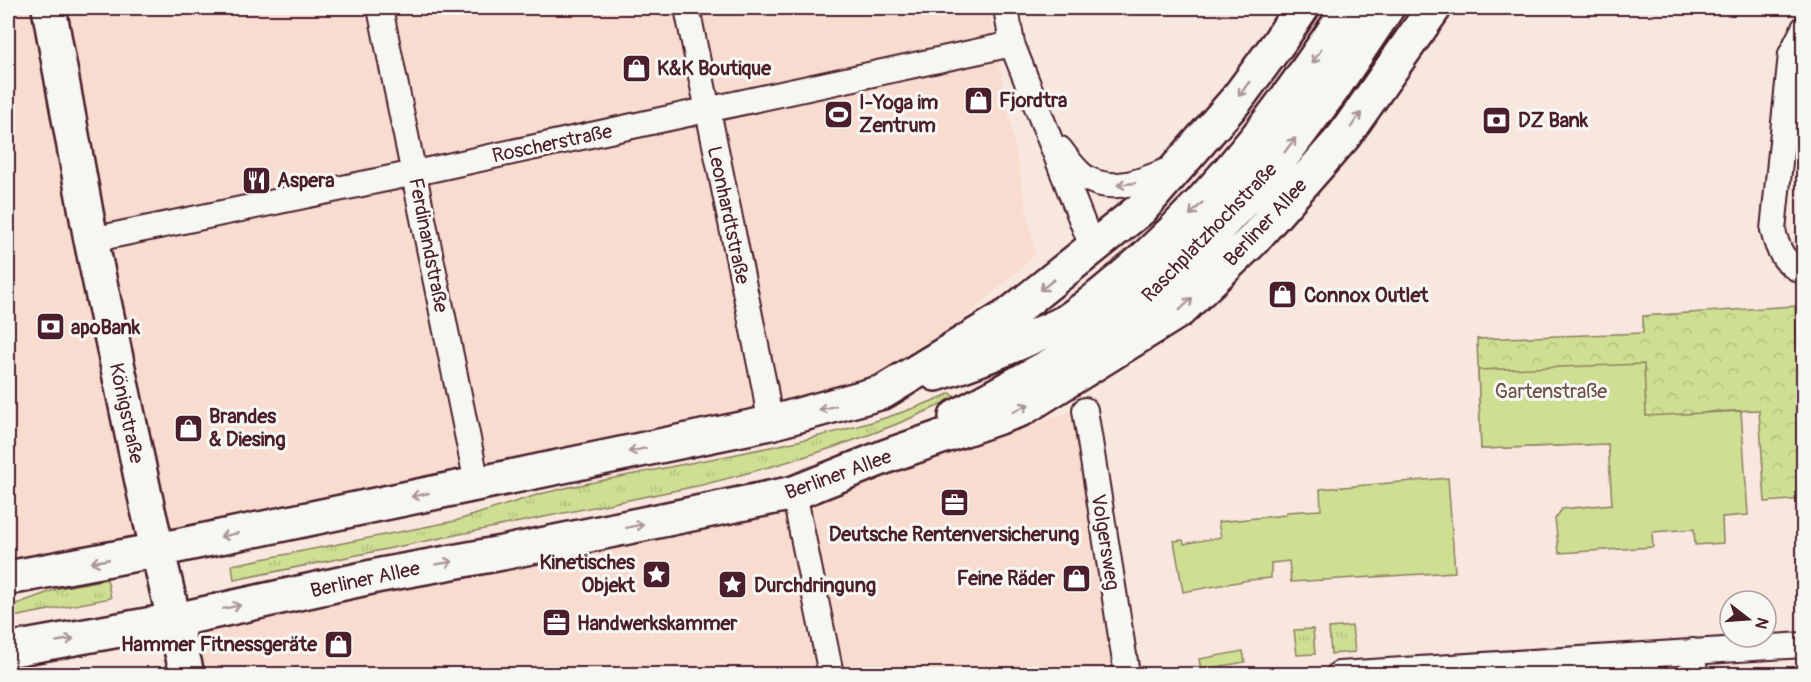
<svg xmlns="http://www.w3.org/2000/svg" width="1811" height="682" font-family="Pangolin,sans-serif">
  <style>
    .built { fill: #f9dcd0 }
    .grass { fill: url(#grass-tufts); stroke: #8c7f5f; stroke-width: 1.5 }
    .forest { fill: url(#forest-crowns); stroke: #8c7f5f; stroke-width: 1.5 }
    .garden { fill: #cedf93; stroke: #8c7f5f; stroke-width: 1.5 }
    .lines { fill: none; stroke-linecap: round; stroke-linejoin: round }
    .street-casing { stroke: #4a1f2b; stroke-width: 28 }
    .secondary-casing { stroke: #4a1f2b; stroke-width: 38 }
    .street { stroke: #f6f6f2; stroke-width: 24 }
    .secondary { stroke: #f6f6f2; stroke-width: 33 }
    .oneway { stroke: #a99598 }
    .labels { text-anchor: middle; stroke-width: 6; stroke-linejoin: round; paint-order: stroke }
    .poi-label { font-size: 20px; font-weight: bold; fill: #4a1f2b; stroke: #f6f6f2; text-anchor: start }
    .street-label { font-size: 20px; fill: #4a1f2b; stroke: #f6f6f2 }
    .park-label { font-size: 20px; fill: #6b4f45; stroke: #f6f6f2 }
  </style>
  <defs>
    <pattern id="grass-tufts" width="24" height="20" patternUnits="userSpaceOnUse" patternTransform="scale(1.5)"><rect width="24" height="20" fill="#cedf93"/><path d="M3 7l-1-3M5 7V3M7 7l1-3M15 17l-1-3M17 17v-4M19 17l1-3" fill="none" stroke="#b2bf7f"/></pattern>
    <pattern id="forest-crowns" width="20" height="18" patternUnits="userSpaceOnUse" patternTransform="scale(1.5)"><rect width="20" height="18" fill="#cedf93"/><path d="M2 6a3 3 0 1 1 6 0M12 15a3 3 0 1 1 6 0" fill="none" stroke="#b2bf7f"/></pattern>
  </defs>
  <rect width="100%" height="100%" fill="#f8e7de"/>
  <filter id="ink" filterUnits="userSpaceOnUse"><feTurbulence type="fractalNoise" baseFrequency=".0167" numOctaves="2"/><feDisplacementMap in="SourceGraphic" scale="12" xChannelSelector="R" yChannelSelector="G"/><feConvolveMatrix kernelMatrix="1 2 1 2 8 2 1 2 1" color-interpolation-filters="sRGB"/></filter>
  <g filter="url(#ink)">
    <path class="built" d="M 8,8 L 989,8 L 1035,255 L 883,392 L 8,578 Z
      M 1079,409 L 1127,674 L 187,674 L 175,620 L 794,493 L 944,454 Z"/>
    <path class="grass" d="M 951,393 L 955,398 C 874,438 789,463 702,485 L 234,580 L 232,565 L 455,521 L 540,494 L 570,487 C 624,476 678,465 732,455 C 806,440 882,424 951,393 Z
      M 107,579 L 111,598 L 8,618 L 8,607 L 60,588 Z
      M 1352,626 L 1355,652 L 1331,654 L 1329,628 Z
      M 1313,629 L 1315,654 L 1297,655 L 1294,630 Z
      M 1243,651 L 1245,662 L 1201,670 L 1199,659 Z"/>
    <path class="forest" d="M 1795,306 L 1800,409 L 1804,409 L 1803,499 L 1765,502 L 1759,410 L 1708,412 L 1646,442 L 1481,449 L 1477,339 L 1643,333 L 1643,316 Z"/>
    <path class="garden" d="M 1644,364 L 1646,416 L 1741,411 L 1748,515 L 1722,517 L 1723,543 L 1695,545 L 1694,529 L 1652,532 L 1653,547 L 1559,553 L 1555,519 L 1562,509 L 1612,504 L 1608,444 L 1481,449 L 1478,370 Z
      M 1448,478 L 1455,572 L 1291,582 L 1289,561 L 1271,563 L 1271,578 L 1249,580 L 1183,592 L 1174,541 L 1183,540 L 1184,544 L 1221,537 L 1218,522 L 1286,515 L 1286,512 L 1321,510 L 1320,489 Z"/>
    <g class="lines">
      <defs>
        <path id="street" d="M 380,8 L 477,483
          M 687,8 L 765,389 L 770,423
          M 1006,8 L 1012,44 L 1093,249
          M 1804,28 L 1791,54 L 1773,230 C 1777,248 1784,265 1804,272
          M 1060,149 C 1068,159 1077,174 1090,180 C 1117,193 1147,179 1173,168
          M 91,240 L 415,173 L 1012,44
          M 1085,410 L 1127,674
          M 794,493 L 831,674
          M 1693,651 L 1695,674
          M 1339,674 L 1804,645"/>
        <path id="secondary" d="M 49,8 L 91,240 L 148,510 L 187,674
          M 936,374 C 970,363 1002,351 1034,336 C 1045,331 1057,327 1067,321 C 1095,302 1120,280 1145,258 C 1227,183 1289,100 1349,8
          M 956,417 L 1084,347 L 1138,306 L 1188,260 L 1272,170 L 1332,90 L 1387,8
          M 8,578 L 158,550 L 770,423 L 883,392 L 1009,315 L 1141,209 L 1237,99 L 1279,42 L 1302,8
          M 8,650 L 175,620 L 381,575 L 502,553 L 794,493 L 887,456 L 1022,409 L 1179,311 L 1252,241 L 1344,136 L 1434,8"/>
      </defs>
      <use href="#street" class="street-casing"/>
      <use href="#secondary" class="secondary-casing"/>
      <use href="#street" class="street"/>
      <use href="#secondary" class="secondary"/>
    </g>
    <defs><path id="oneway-shaft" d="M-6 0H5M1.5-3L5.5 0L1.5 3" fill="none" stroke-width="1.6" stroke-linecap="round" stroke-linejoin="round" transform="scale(1.5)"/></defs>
    <g class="oneway">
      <use href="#oneway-shaft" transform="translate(1317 56) rotate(123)"/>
      <use href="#oneway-shaft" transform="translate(1244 89) rotate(127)"/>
      <use href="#oneway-shaft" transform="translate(1356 120) rotate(-55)"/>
      <use href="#oneway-shaft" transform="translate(1290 145) rotate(-53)"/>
      <use href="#oneway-shaft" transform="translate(1126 184) rotate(174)"/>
      <use href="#oneway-shaft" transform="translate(1196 209) rotate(135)"/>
      <use href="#oneway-shaft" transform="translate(1047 285) rotate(142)"/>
      <use href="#oneway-shaft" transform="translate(1186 304) rotate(-44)"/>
      <use href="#oneway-shaft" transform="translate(827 408) rotate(166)"/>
      <use href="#oneway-shaft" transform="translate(1021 408) rotate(-26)"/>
      <use href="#oneway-shaft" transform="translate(637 450) rotate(168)"/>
      <use href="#oneway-shaft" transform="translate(420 495) rotate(168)"/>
      <use href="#oneway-shaft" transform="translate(635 526) rotate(-12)"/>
      <use href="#oneway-shaft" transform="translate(229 535) rotate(168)"/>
      <use href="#oneway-shaft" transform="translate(100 561) rotate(169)"/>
      <use href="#oneway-shaft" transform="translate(444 563) rotate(-10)"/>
      <use href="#oneway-shaft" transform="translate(232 607) rotate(-12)"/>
      <use href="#oneway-shaft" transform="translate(65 640) rotate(-10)"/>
    </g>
  </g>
  <defs>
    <symbol id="shop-square" viewBox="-11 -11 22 22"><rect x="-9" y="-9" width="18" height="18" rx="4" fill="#4a1f2b" stroke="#f6f6f2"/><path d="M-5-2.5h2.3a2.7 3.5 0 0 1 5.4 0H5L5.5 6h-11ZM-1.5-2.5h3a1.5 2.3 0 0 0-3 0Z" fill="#fff"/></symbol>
    <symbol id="stadium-square" viewBox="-11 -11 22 22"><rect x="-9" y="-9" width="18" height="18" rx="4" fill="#4a1f2b" stroke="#f6f6f2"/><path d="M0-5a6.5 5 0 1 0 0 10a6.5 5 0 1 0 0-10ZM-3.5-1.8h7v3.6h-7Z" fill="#fff"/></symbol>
    <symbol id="bank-square" viewBox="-11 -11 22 22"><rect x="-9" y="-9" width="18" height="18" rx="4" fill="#4a1f2b" stroke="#f6f6f2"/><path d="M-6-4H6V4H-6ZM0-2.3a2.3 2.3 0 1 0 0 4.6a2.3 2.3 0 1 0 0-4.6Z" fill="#fff"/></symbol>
    <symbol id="restaurant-square" viewBox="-11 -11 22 22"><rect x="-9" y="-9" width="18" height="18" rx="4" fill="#4a1f2b" stroke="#f6f6f2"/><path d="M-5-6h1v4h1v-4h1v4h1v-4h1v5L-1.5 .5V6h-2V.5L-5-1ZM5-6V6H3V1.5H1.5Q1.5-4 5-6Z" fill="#fff"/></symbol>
    <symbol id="office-square" viewBox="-11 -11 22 22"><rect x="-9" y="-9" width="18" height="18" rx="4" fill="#4a1f2b" stroke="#f6f6f2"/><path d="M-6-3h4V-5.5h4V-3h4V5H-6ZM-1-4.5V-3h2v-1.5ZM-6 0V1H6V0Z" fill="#fff"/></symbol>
    <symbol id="sight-square" viewBox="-11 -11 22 22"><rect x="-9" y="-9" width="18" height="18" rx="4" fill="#4a1f2b" stroke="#f6f6f2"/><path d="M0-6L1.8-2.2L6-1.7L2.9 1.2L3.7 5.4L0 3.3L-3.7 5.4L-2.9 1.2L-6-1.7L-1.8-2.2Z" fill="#fff"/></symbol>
  </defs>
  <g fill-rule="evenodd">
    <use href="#shop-square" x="620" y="52" width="33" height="33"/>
    <use href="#shop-square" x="962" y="84" width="33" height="33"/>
    <use href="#stadium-square" x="822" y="98" width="33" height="33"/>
    <use href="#bank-square" x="1480" y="104" width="33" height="33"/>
    <use href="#restaurant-square" x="240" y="164" width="33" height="33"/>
    <use href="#shop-square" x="1266" y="278" width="33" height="33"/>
    <use href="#bank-square" x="34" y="310" width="33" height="33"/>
    <use href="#shop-square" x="172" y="412" width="33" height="33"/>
    <use href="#office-square" x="938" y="486" width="33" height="33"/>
    <use href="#sight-square" x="640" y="558" width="33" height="33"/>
    <use href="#shop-square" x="1060" y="562" width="33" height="33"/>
    <use href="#sight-square" x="716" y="568" width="33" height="33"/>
    <use href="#office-square" x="540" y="606" width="33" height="33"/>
    <use href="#shop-square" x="322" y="628" width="33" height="33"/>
  </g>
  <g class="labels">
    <g class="poi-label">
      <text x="657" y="75">K&amp;K Boutique</text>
      <text x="999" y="107">Fjordtra</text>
      <text x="859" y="109">I-Yoga im<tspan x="859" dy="23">Zentrum</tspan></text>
      <text x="1518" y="127">DZ Bank</text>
      <text x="277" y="187">Aspera</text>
      <text x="1304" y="302">Connox Outlet</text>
      <text x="71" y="334">apoBank</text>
      <text x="209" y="423">Brandes<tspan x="209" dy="23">&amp; Diesing</tspan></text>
      <text x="954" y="541" text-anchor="middle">Deutsche Rentenversicherung</text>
      <text x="635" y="569" text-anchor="end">Kinetisches<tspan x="635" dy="23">Objekt</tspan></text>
      <text x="1055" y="585" text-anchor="end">Feine Räder</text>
      <text x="754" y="592">Durchdringung</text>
      <text x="577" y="630">Handwerkskammer</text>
      <text x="317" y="651" text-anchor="end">Hammer Fitnessgeräte</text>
    </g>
    <g class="street-label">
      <text transform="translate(552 143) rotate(-12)" y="7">Roscherstraße</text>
      <text transform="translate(729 215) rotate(78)" y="7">Leonhardtstraße</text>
      <text transform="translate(1265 222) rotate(-47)" y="7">Berliner Allee</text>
      <text transform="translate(1209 232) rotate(-46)" y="7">Raschplatzhochstraße</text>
      <text transform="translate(429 245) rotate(79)" y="7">Ferdinandstraße</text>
      <text transform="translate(127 413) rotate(78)" y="7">Königstraße</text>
      <text transform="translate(838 474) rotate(-20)" y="7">Berliner Allee</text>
      <text transform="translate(1106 542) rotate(81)" y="7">Volgersweg</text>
      <text transform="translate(365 579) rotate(-12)" y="7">Berliner Allee</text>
    </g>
    <g class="park-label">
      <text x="1551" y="398">Gartenstraße</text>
    </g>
  </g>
  <rect width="1811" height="682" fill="none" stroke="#f6f6f2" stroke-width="30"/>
  <rect x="15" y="15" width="1781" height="652" fill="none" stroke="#4a1f2b" stroke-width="2" filter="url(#ink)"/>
  <g transform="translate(1748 619) rotate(107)"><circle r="28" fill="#f6f6f2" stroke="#b1a0a2" stroke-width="1.5"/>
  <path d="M0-4.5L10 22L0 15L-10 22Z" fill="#4a1f2b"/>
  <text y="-9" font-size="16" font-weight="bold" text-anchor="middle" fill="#4a1f2b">N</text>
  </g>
</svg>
